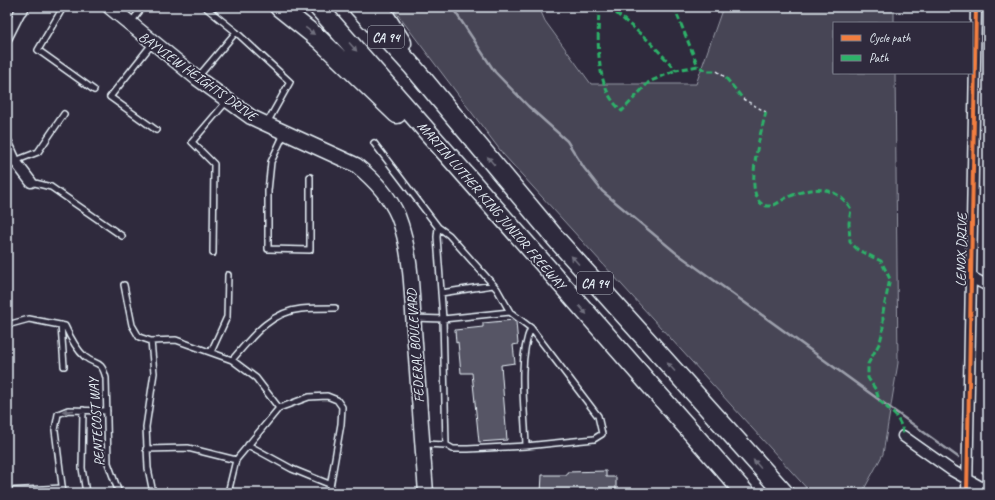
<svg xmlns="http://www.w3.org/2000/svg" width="995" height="500" font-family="Caveat,sans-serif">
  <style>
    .green { fill: #464455; stroke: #979aa6 }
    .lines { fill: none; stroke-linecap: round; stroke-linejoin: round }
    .stream { stroke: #9c9fab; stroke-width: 2.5 }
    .building { fill: #575565; stroke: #e8f1f8 }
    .service-casing { stroke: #e8f1f8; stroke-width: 8 }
    .minor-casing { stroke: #e8f1f8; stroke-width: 13 }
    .secondary-casing { stroke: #e8f1f8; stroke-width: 17 }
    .motorway-casing { stroke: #e8f1f8; stroke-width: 21 }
    .path { stroke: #e8f1f8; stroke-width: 1.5; stroke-dasharray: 3 3; stroke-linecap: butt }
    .service { stroke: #2f2a3d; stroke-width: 5 }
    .minor { stroke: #2f2a3d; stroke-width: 10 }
    .secondary { stroke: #2f2a3d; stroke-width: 14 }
    .motorway { stroke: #2f2a3d; stroke-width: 18 }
    .quiet { stroke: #2db169; stroke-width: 3; stroke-dasharray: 6 3; stroke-linecap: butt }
    .cycleway-casing { stroke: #2f2a3d; stroke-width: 6 }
    .cycleway { stroke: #f27e40; stroke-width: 4 }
    .oneway { fill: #70707e }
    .labels { text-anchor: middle; stroke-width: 3.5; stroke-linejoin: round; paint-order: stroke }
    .shield { fill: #2f2a3d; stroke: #b0b5c0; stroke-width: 1 }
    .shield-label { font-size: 13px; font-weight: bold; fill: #e8f1f8 }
    .street-label { font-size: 14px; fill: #e8f1f8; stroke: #2f2a3d }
  </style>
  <rect width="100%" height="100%" fill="#2f2a3d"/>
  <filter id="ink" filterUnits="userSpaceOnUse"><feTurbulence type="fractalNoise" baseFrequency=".025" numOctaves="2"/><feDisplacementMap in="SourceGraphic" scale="8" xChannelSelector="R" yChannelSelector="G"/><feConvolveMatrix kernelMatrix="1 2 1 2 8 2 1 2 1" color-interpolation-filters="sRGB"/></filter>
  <g filter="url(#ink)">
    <path class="green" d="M 392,7 L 539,7 L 545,21 L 591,84 L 696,84 L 723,7 L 894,7 L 894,23 L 834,23 L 834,73 L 895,73 L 898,363 L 883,454 L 862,493 L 811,493 L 503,154 Z"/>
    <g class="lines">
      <path class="stream" d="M 452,7 L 495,72 L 528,106 L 567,141 L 584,168 L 602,191 L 675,252 L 958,457
        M 982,472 L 988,475"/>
    </g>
    <path class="building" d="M 514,320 L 516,322 L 518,344 L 513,345 L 515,363 L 501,365 L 507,440 L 479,442 L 472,373 L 461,373 L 458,342 L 456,343 L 455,330 L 483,327 L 483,323 Z
      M 606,471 L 606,477 L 616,477 L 616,493 L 541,493 L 542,475 L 567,475 L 567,472 Z"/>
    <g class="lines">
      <defs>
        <path id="service" d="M 55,7 L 61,11 L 38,50 L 94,90
          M 205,7 L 236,32 L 290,82 L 267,123
          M 131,22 L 143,7
          M 152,44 L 110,97 L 156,130
          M 198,77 L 236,32
          M 284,134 L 271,162 L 268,191 L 268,249 L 310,250 L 310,177
          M 374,143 L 438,227
          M 7,167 L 15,161 L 38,152 L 64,114
          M 31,182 L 51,187 L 122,236
          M 213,253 L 214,164 L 192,142 L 227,101
          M 124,285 L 132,325 L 139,337 L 151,341
          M 441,293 L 493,285
          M 414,318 L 443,319 L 510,312
          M 7,325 L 29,319 L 65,326 C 70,337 76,349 85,357 C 96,366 101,359 106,378 L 108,463 L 119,493
          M 61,325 L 64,366
          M 211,352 L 227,317 L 228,275
          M 232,360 C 251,338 270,312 301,309 C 312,308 324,308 335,308
          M 83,410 L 82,468 L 86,493
          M 424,444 L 446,445 L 453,449 L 468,449 L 526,446 L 594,439 L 602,434 L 598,416 L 531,328 L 510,312 L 497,289 L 449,235 L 438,227 L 437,237 L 443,319 L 446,445
          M 248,445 L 292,469 L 329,484
          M 526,446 C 525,411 517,359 531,328
          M 146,449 L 188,448 L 236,460
          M 7,491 L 62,488
          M 63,493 L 55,430 L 58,414 L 68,410 L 107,411
          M 153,493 L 148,468 L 146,427 L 154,373 L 151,341 L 176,340 L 232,360 L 256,378 L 279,408
          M 228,493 L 236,460 L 279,408 L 309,397 L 327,396 L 337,400 L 342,407 L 341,424 L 329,493"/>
        <path id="minor" d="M 7,37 L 19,13 L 24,7
          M 7,143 L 15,161 L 31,182
          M 971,277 L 988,286
          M 903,436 L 951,470 L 988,491
          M 967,493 L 976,7"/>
        <path id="secondary" d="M 110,7 L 197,78 L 251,117 L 356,165 C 372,178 390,197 398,216 C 411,249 412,294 414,330 C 418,384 422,439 426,493"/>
        <path id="motorway" d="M 279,7 L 319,39 L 397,114
          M 318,7 L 745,493
          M 358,7 L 413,67 L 557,240 L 784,493
          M 379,7 L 402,43"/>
      </defs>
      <use href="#service" class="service-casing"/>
      <use href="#minor" class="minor-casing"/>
      <use href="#secondary" class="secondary-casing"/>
      <use href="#motorway" class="motorway-casing"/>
      <path class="path" d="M 717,71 L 726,78
        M 743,99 L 766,112"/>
      <use href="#service" class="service"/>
      <use href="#minor" class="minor"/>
      <use href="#secondary" class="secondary"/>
      <use href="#motorway" class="motorway"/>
      <path class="quiet" d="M 599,7 C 598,40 594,88 622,111 L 649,82 L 676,70
        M 609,7 L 650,42 L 676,70 L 698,66 L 707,71 L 717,71
        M 674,7 L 698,66
        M 726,78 L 743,99
        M 766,112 C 762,128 740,202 767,206 C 774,207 780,201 786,198 C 811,187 834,183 851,209 L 849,223 L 850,242 L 858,250 L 881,261 L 890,279 L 883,312 L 883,330 L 880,342 L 868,364 L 868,378 L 876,390 L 879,400 L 896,416 L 902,427 L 903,436"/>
      <defs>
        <path id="cycleway" d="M 967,493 L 976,7"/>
      </defs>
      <use href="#cycleway" class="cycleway-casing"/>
      <use href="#cycleway" class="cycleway"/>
    </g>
    <defs><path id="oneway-solid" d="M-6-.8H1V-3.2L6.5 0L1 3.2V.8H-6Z"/></defs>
    <g class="oneway">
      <use href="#oneway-solid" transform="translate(310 31) rotate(38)"/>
      <use href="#oneway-solid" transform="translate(353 47) rotate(48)"/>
      <use href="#oneway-solid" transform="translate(491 161) rotate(-130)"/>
      <use href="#oneway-solid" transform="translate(575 260) rotate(-132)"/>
      <use href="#oneway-solid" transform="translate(583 310) rotate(49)"/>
      <use href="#oneway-solid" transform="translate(671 367) rotate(-132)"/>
      <use href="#oneway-solid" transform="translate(68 411) rotate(175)"/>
      <use href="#oneway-solid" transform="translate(757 464) rotate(-132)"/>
    </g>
  </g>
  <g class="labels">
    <g class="shield">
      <rect x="368" y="26" width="36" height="22" rx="3"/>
      <rect x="577" y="272" width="36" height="22" rx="3"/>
    </g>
    <g class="shield-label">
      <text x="386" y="42">CA 94</text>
      <text x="595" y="288">CA 94</text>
    </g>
    <g class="street-label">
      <text transform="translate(198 76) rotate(36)" y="5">BAYVIEW HEIGHTS DRIVE</text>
      <text transform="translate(492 205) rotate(49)" y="5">MARTIN LUTHER KING JUNIOR FREEWAY</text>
      <text transform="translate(961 250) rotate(-89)" y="5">LENOX DRIVE</text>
      <text transform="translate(415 346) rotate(-94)" y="5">FEDERAL BOULEVARD</text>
      <text transform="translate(96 422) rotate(-94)" y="5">PENTECOST WAY</text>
    </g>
  </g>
  <rect width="995" height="500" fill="none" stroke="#2f2a3d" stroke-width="24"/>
  <rect x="12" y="12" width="971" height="476" fill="none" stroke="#e8f1f8" stroke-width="1.5" filter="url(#ink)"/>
  <rect x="833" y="22" width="140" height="52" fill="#2f2a3d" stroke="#797a88"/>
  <rect x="841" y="35" width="20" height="6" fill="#f27e40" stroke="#797a88"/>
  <text x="869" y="42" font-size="12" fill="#e8f1f8">Cycle path</text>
  <rect x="841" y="55" width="20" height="6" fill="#2db169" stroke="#797a88"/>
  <text x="869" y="62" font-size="12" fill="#e8f1f8">Path</text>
</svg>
